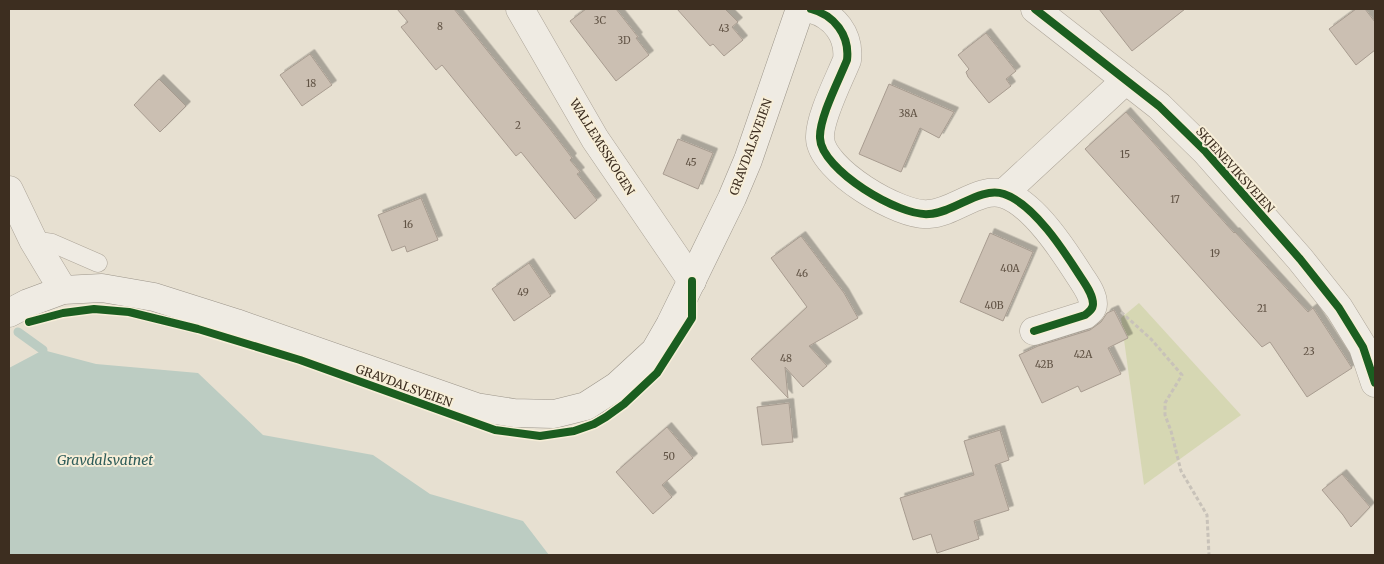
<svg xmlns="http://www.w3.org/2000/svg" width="1384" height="564" font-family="Merriweather,serif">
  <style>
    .green { fill: #d6d7b3 }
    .water { fill: #bcccc2 }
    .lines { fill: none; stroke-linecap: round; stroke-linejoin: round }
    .stream { stroke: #bcccc2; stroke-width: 9 }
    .building { fill: #cbbfb2; stroke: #a89c90; filter: url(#shadow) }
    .lane-casing { stroke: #ada599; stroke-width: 19 }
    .street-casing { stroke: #ada599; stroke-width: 29 }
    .secondary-casing { stroke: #9c958a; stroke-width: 29 }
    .path { stroke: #c8c2b9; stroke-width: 3; stroke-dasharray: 4 2.5; stroke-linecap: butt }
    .lane { stroke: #efebe3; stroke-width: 18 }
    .street { stroke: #efebe3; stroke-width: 28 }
    .secondary { stroke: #efebe3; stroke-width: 28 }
    .cycleway-casing { stroke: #f7eed8; stroke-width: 11 }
    .cycleway { stroke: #1b5e20; stroke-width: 8 }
    .labels { text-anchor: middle; stroke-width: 4; stroke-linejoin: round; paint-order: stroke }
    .number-label { font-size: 10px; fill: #605244 }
    .street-label { font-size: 12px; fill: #3d2e20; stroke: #f7eed8 }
    .water-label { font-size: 14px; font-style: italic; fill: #2f5d5a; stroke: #f7eed8 }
  </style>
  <defs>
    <filter id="shadow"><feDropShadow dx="4.5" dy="-4.5" stdDeviation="0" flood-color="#0004"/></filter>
  </defs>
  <rect width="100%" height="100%" fill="#e7e0d1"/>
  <path class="green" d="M 1139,303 L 1241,415 L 1144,485 L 1121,318 Z"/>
  <path class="water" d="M 43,350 L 96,364 L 198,373 L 263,435 L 373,455 L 430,494 L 523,521 L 549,555 L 9,555 L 9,368 Z"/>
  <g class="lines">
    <path class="stream" d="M 18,332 L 43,350"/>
  </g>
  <path class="building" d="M 397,9 L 454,9 L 550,129 L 572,158 L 570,160 L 580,172 L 577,174 L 597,200 L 575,219 L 521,152 L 516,156 L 442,65 L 436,70 L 401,27 L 408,22 Z
    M 586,9 L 616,9 L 638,37 L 636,38 L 649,55 L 616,81 L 570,21 Z
    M 677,9 L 725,9 L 738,22 L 732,27 L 743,40 L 724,56 L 713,44 L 710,46 Z
    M 1099,9 L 1185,9 L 1132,51 Z
    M 1356,9 L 1365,9 L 1375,22 L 1375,50 L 1356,65 L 1329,29 Z
    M 986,33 L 1016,71 L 1006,79 L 1011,86 L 989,103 L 968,77 L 966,72 L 969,69 L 958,55 Z
    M 310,54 L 332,85 L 302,106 L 280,75 Z
    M 159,79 L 186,106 L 160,132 L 134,105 Z
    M 889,84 L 954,112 L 939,138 L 920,128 L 901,172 L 859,154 Z
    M 1126,112 L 1234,233 L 1235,232 L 1308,312 L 1313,308 L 1352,368 L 1307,397 L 1270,342 L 1262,347 L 1085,149 Z
    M 678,139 L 713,153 L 698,189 L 663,174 Z
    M 421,198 L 438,240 L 407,252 L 405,246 L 392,251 L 378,215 Z
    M 990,233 L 1033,252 L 1003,321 L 960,302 Z
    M 801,236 L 844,293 L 858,318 L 809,346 L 827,366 L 803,387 L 785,367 L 788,398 L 751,359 L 807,307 L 771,258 Z
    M 529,263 L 551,296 L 514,321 L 492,289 Z
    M 1114,310 L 1128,338 L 1108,348 L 1121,374 L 1081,392 L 1078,386 L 1042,403 L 1019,355 L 1038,346 L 1090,330 L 1101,322 L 1107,313 Z
    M 789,403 L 793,442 L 762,445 L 757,407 Z
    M 667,427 L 693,458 L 662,485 L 672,497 L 653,514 L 616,472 Z
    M 1000,430 L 1009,460 L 995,465 L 1009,510 L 974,521 L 979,539 L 937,553 L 931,534 L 913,540 L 900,498 L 974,475 L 964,441 Z
    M 1342,474 L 1370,507 L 1351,527 L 1343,515 L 1322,490 Z"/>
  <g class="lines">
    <defs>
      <path id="lane" d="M 33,240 L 52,243 L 98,263"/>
      <path id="street" d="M 520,9 L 595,139 L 692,281
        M 811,9 C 834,15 850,35 847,60 C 839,80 819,118 820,138 C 821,170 900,217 929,214 C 954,213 980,186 1004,194 C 1034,204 1064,251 1080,276 C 1085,284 1093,294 1093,304 C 1093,309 1089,312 1085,315 L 1034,331
        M 1035,9 L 1159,106 L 1206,152 L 1300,259 L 1339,308 L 1363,347 L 1375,383
        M 9,190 L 33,240 L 63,290
        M 1003,194 L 1126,80"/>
      <path id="secondary" d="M 9,313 L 28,303 L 63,290 L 102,288 L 154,297 L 236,323 L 476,407 L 514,413 L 554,414 L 586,406 L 617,386 L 655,351 L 670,325 L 732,198 L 748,160 L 800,9"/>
    </defs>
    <use href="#lane" class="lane-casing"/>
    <use href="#street" class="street-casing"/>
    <use href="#secondary" class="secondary-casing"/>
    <path class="path" d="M 1121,312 L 1151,339 L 1182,375 L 1165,403 L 1165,415 L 1171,431 L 1181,471 L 1207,515 L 1209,555"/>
    <use href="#lane" class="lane"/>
    <use href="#street" class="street"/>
    <use href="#secondary" class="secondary"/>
    <defs>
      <path id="cycleway" d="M 811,9 C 834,15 850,35 847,60 C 839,80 819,118 820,138 C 821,170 900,217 929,214 C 954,213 980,186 1004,194 C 1034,204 1064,251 1080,276 C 1085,284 1093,294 1093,304 C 1093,309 1089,312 1085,315 L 1034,331
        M 1035,9 L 1159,106 L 1206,152 L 1300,259 L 1339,308 L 1363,347 L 1375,383
        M 29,322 L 63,313 L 94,309 L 129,312 L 198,329 L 300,360 L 495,430 L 540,436 L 574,431 L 594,424 L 606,417 L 624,404 L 657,373 L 692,318 L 692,281"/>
    </defs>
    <use href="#cycleway" class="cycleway-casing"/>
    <use href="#cycleway" class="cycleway"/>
  </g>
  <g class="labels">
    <g class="number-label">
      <text x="600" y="24">3C</text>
      <text x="440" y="30">8</text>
      <text x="724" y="32">43</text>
      <text x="624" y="44">3D</text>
      <text x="311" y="87">18</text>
      <text x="908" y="117">38A</text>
      <text x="518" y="129">2</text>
      <text x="1125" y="158">15</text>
      <text x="691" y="166">45</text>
      <text x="1175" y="203">17</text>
      <text x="408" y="228">16</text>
      <text x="1215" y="257">19</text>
      <text x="1010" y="272">40A</text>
      <text x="802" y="277">46</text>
      <text x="523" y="296">49</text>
      <text x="994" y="309">40B</text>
      <text x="1262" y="312">21</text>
      <text x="1309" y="355">23</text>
      <text x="1083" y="358">42A</text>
      <text x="786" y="362">48</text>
      <text x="1044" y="368">42B</text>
      <text x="669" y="460">50</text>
    </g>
    <g class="street-label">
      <text transform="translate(602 147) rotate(58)" y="4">WALLEMSSKOGEN</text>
      <text transform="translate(751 147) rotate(-70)" y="4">GRAVDALSVEIEN</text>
      <text transform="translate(1235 170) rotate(48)" y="4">SKJENEVIKSVEIEN</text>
      <text transform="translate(404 386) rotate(20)" y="4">GRAVDALSVEIEN</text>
    </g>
    <g class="water-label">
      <text x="105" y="465">Gravdalsvatnet</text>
    </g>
  </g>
  <rect width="1384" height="564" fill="none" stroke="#3d2e20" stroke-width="20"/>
</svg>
